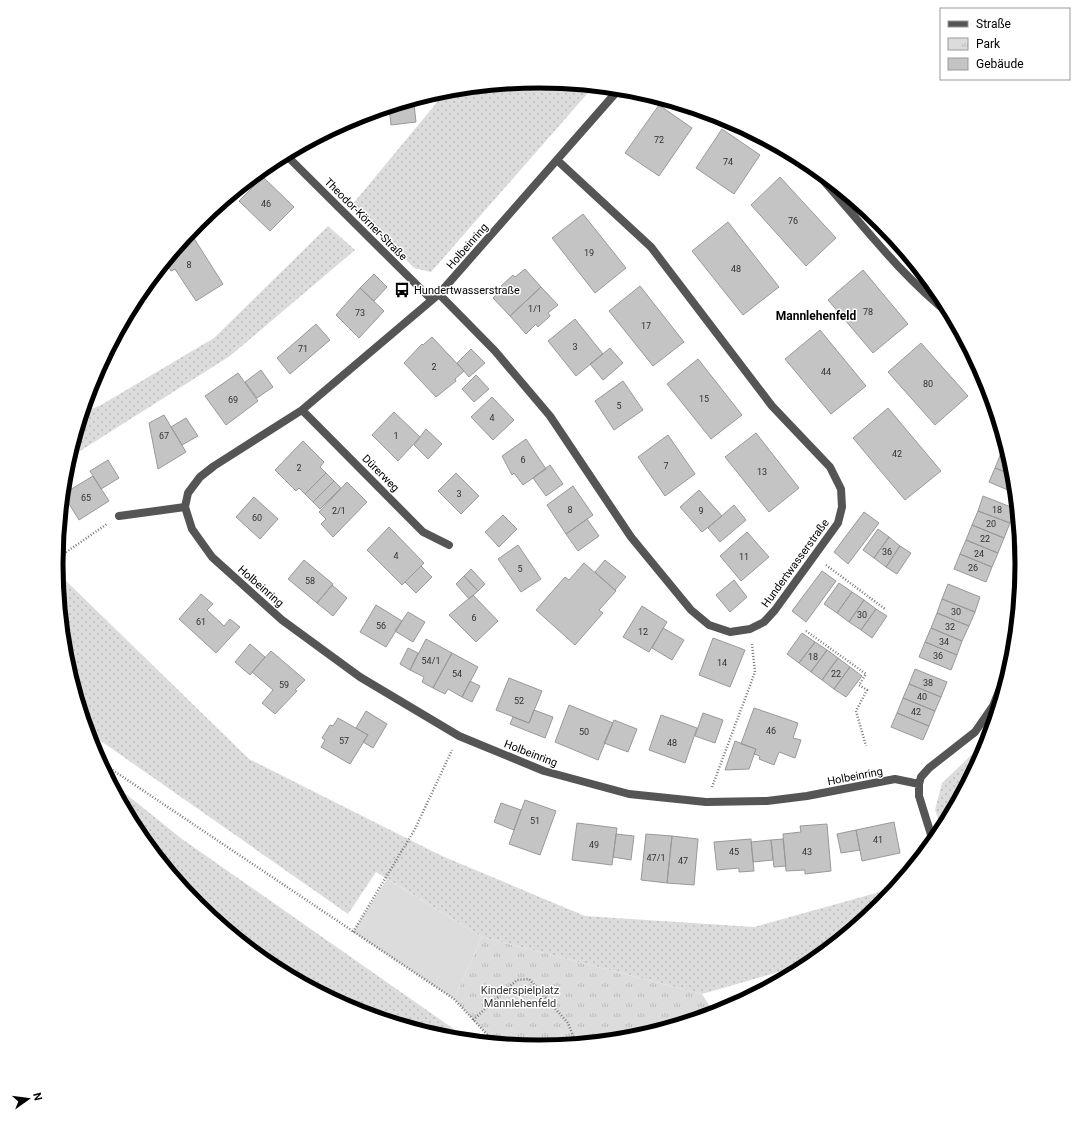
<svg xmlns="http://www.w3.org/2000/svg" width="1078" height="1127" font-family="Roboto,sans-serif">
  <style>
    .grass { fill: url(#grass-dots) }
    .park { fill: url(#park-tufts) }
    .pitch { fill: #dcdcdc }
    .building { fill: #c4c4c4; stroke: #999 }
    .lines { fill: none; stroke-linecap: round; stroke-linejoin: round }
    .path { stroke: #777; stroke-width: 2.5; stroke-dasharray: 1 2; stroke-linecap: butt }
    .lane { stroke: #555; stroke-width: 8 }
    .street { stroke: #555; stroke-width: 8 }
    .labels { text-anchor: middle; stroke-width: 3; stroke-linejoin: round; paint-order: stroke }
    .number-label { font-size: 9px; fill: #313131 }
    .street-label { font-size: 11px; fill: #000; stroke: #fff }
    .poi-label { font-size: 11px; fill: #000; stroke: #fff; text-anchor: start }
    .park-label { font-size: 11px; fill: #333; stroke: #fff }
    .neighbourhood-label { font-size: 12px; font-weight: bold; fill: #000; stroke: #fff }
    .rim { fill: none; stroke: #000; stroke-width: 5 }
  </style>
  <defs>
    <pattern id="grass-dots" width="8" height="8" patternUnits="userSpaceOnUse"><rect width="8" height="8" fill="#dcdcdc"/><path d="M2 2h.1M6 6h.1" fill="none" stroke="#bbb" stroke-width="1.8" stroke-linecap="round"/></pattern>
    <pattern id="park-tufts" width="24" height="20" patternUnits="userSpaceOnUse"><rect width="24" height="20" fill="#dcdcdc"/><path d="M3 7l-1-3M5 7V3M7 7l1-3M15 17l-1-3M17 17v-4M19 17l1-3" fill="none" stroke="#bbb"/></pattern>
  </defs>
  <rect width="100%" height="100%" fill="#fff"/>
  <path class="grass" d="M 539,81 L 594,86 L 431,272 L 414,268 L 352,205 L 448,89 Z
    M 328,226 L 355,250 L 230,356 L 69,458 L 82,413 L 101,405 L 214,338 Z
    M 59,574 L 249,759 L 442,856 L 585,916 L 754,927 L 894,888 L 880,905 L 810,963 L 702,994 L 482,937 L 376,872 L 348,914 L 88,732 L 65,658 L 57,575 Z
    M 988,739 C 981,762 968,781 951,797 L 953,808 L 942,829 L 935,810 L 942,783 Z
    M 111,782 L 182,839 L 468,1039 L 445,1037 L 354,1010 L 270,965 L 197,905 L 137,832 Z"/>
  <path class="park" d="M 482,937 L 702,994 L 714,1013 L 633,1037 L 539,1046 L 494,1042 L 454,999 Z"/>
  <path class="pitch" d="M 387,879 L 482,937 L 454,999 L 353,932 Z"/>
  <path class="building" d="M 419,98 L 414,104 L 416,122 L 391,125 L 389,107 Z
    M 659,105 L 692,128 L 659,176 L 625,153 Z
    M 722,129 L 760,155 L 734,194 L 696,168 Z
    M 263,177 L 294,207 L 270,231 L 239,201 Z
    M 780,177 L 836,238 L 806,266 L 751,205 Z
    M 583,214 L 626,268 L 595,293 L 552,238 Z
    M 728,222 L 779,287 L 743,315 L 692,251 Z
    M 190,232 L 223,284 L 196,301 L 175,269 L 171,271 L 165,262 Z
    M 525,269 L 541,287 L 510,316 L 493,298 L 503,289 L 501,286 L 513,275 L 515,277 Z
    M 863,270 L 908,324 L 873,353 L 828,300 Z
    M 374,274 L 387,287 L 374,301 L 360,288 Z
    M 640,286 L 684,342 L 653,366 L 609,311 Z
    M 541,287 L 558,305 L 548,313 L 550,316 L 538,327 L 536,324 L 526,334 L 510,316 Z
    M 360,288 L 384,311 L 359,338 L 336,315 Z
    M 575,319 L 603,354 L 576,376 L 548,341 Z
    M 316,324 L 330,340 L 290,374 L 277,358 Z
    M 820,330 L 866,386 L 831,414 L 785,359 Z
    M 432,337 L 464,371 L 455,379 L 456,381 L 436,397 L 404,363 L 422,344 L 423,345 Z
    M 921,343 L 968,396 L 935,425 L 888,372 Z
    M 610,348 L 623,363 L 603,380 L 590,364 Z
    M 471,349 L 485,363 L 469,377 L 457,363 Z
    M 698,359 L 742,415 L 711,439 L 667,384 Z
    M 261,370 L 273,387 L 257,398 L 245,382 Z
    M 238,373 L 258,401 L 226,425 L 205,396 Z
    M 476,375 L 489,389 L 474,402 L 462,389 Z
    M 623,381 L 643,410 L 614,430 L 595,401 Z
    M 492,397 L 514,420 L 493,440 L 471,417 Z
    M 888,408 L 941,471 L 905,500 L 853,438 Z
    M 394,412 L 420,437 L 398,461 L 372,435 Z
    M 164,415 L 186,452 L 158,469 L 149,423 Z
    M 186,418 L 198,436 L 182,445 L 171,427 Z
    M 426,429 L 442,444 L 428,459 L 414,445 Z
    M 756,433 L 799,488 L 769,512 L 725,457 Z
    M 668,435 L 695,474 L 665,496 L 638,457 Z
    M 526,439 L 546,469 L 523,485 L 514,473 L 512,475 L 502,456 Z
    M 303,441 L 324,462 L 320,467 L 326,473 L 305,494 L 299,488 L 296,491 L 275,470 Z
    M 1005,443 L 1009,456 L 1001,453 Z
    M 1001,453 L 1009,456 L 1013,475 L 995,468 Z
    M 108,460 L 119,478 L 101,489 L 90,471 Z
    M 550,465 L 563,484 L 546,496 L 533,478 Z
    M 995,468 L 1013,475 L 1015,493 L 989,482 Z
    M 326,473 L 334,481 L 313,502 L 305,494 Z
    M 456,473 L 479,496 L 461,514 L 438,491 Z
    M 93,476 L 109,501 L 79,520 L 63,494 Z
    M 334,481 L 341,488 L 320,509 L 313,502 Z
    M 347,482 L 367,502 L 333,537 L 321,524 L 326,519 L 319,512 Z
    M 573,486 L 593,515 L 566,534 L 547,505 Z
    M 699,490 L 722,516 L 702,532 L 680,507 Z
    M 983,496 L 1016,509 L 1010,523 L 978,511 Z
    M 254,497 L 278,519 L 260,539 L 236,517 Z
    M 734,505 L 746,520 L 720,542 L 708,528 Z
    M 978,511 L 1010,523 L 1004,538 L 972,525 Z
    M 864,512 L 879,523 L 848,564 L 834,552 Z
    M 503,515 L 517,529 L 499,547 L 485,532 Z
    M 587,519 L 599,536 L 578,551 L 566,534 Z
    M 972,525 L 1004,538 L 998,553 L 966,540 Z
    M 389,527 L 424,563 L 402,585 L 367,550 Z
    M 878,529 L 889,537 L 874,558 L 863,550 Z
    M 747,532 L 769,557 L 741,581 L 720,556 Z
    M 889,537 L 900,546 L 886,567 L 874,558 Z
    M 966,540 L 998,553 L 992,567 L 960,554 Z
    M 518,545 L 541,579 L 521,592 L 498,559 Z
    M 900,546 L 911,553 L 897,574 L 886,567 Z
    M 960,554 L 992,567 L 986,582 L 954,569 Z
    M 304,560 L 333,584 L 317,603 L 288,579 Z
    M 605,560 L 626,577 L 615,590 L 595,572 Z
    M 584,563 L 616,591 L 599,610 L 603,613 L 575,645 L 536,610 L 565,577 L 569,580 Z
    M 421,566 L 432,577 L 416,593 L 405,582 Z
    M 471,569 L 485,584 L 478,591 L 464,576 Z
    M 822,571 L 836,581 L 806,622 L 792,611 Z
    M 464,576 L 478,591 L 469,599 L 456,584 Z
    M 734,580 L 747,597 L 730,612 L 716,595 Z
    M 839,583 L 852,592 L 837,613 L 824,604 Z
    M 948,584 L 980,597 L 975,612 L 942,599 Z
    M 332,585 L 347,598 L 333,616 L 317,603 Z
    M 852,592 L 864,600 L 849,622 L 837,613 Z
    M 201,594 L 213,604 L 207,610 L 224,626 L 230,619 L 240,627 L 216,653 L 179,619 Z
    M 473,595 L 498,621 L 476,642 L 449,615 Z
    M 942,599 L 975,612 L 969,626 L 937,613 Z
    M 864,600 L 876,609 L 861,630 L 849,622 Z
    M 376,605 L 402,621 L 386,647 L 360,632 Z
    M 642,606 L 667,622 L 649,652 L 623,637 Z
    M 876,609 L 887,616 L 872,638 L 861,630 Z
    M 408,612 L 425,622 L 413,642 L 395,631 Z
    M 937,613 L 969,626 L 962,641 L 931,628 Z
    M 663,628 L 684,640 L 672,660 L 652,648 Z
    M 931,628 L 962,641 L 957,655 L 925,642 Z
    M 802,633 L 815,642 L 799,663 L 787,654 Z
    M 713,638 L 745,650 L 730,687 L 699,675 Z
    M 426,639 L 452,653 L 433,688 L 422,682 L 424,677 L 410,670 Z
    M 815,642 L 827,650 L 811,672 L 799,663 Z
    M 925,642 L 957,655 L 951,670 L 919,657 Z
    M 250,644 L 265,657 L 250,675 L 235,662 Z
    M 408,648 L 418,653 L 410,670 L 400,664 Z
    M 827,650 L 838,658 L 822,680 L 811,672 Z
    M 271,651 L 305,680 L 295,690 L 297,691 L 275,714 L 262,703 L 273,690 L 252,672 Z
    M 452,653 L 478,667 L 462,697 L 448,689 L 445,694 L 433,688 Z
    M 838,658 L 850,667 L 834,689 L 822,680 Z
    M 850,667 L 862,676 L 846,697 L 834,689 Z
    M 915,669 L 947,682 L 941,697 L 909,684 Z
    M 509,678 L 542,691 L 529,723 L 496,710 Z
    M 470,681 L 480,686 L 472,702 L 462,697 Z
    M 909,684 L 941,697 L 935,711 L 903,698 Z
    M 903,698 L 935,711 L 929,726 L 897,713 Z
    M 569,705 L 613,723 L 598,760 L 555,742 Z
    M 754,708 L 798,723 L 793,738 L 801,740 L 795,758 L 779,752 L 774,765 L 759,759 L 760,756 L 754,754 L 756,749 L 741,744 Z
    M 534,710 L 553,717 L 545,738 L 510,724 L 513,717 L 529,723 Z
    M 366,711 L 387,724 L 373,748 L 363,742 L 368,735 L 356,728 Z
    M 703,713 L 723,720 L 715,743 L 695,736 Z
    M 897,713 L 929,726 L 923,740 L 891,727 Z
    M 661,715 L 697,728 L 685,763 L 649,750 Z
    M 338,718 L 368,735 L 350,764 L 321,747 L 325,740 L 322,738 L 330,725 L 333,726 Z
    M 614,720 L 637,729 L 628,752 L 604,743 Z
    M 735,741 L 756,749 L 749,769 L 725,770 Z
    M 525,800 L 556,811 L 540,855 L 509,844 Z
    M 501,803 L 521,810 L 514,830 L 494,822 Z
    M 894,822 L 900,853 L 862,861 L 856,830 Z
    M 577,823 L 617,828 L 612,865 L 572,860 Z
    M 827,824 L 831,871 L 805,874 L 805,870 L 786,871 L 783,834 L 801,832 L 800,826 Z
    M 856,830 L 860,850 L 841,853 L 837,834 Z
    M 616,834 L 634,836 L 631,860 L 613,857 Z
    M 646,834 L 672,836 L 667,883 L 641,880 Z
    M 672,836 L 698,839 L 694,885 L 667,883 Z
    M 751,839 L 754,871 L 739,872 L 739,868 L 717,870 L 714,842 Z
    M 783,839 L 786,866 L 774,867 L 771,840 Z
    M 771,840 L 773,860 L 753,862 L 751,842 Z"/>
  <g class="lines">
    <path class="path" d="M 56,559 L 107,524
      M 826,565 L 885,609
      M 806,631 L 866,674 L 859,685 L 867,690 L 856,711 L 866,746
      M 97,756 L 108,767 L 454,999 L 494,1042
      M 712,787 L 755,672 L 752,644
      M 353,932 L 415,829 L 452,750
      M 473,1020 L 517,980 L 529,979 L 568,1023 L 576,1043"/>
    <path class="lane" d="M 119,516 L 185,507"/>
    <path class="street" d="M 620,88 L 439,294 L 302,410 L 214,466 L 200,477 L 188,493 L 185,507 L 192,529 L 212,557 L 282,620 L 360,677 L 459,736 L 544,771 L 629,794 L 706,802 L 767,801 L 807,796 L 895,779 L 919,784
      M 285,154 L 432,300
      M 806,161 C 854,213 896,272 952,316
      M 439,294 L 495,351 L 550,416 L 631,537 L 691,610 L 709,625 L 730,632 L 750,629 L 764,622 L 775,610 L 838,523 L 842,507 L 841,489 L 830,467 L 772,406 L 651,247 L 557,160
      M 302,410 L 423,532 L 449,545
      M 933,841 L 919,796 L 919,784 L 921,777 L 929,768 L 975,732 L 993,706 L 1012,659"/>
  </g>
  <defs>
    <symbol id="bus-bare" viewBox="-9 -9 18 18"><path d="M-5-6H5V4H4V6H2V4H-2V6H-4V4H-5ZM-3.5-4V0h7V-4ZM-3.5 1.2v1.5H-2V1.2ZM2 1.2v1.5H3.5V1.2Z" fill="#000" stroke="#fff" stroke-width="2.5" paint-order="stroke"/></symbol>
  </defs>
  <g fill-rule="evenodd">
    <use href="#bus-bare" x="391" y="279" width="22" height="22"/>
  </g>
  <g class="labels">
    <g class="number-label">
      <text x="659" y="143">72</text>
      <text x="728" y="165">74</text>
      <text x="266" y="207">46</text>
      <text x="793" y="224">76</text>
      <text x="589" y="256">19</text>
      <text x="189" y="268">8</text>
      <text x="736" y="272">48</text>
      <text x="535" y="312">1/1</text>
      <text x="868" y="315">78</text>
      <text x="360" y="316">73</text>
      <text x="646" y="329">17</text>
      <text x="575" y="350">3</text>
      <text x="303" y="352">71</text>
      <text x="434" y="370">2</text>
      <text x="826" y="375">44</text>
      <text x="928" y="387">80</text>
      <text x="704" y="402">15</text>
      <text x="233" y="403">69</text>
      <text x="619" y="409">5</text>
      <text x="492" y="421">4</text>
      <text x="164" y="439">67</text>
      <text x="396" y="439">1</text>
      <text x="897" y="457">42</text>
      <text x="523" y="463">6</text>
      <text x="666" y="469">7</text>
      <text x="299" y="471">2</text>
      <text x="762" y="475">13</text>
      <text x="459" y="497">3</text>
      <text x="86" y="501">65</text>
      <text x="570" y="513">8</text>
      <text x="997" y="513">18</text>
      <text x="339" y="514">2/1</text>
      <text x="701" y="514">9</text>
      <text x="257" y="521">60</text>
      <text x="991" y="527">20</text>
      <text x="985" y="542">22</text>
      <text x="887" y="555">36</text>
      <text x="979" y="557">24</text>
      <text x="396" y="559">4</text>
      <text x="744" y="560">11</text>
      <text x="973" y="571">26</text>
      <text x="520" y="572">5</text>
      <text x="310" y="584">58</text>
      <text x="956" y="615">30</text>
      <text x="862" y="618">30</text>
      <text x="474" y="621">6</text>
      <text x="201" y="625">61</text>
      <text x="381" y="629">56</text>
      <text x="950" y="630">32</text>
      <text x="643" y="635">12</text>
      <text x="944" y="645">34</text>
      <text x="938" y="659">36</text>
      <text x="813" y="660">18</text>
      <text x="431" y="664">54/1</text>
      <text x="722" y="666">14</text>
      <text x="457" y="677">54</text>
      <text x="836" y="677">22</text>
      <text x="928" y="686">38</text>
      <text x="284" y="688">59</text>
      <text x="922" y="700">40</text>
      <text x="519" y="704">52</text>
      <text x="916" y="715">42</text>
      <text x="771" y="734">46</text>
      <text x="584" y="735">50</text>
      <text x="344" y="744">57</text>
      <text x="672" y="746">48</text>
      <text x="535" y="824">51</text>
      <text x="878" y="843">41</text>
      <text x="594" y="848">49</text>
      <text x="734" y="855">45</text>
      <text x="807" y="855">43</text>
      <text x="656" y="861">47/1</text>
      <text x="683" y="864">47</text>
    </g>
    <g class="street-label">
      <text transform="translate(366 219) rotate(45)" y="4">Theodor-Körner-Straße</text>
      <text transform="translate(467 246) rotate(-49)" y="4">Holbeinring</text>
      <text transform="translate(381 473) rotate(45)" y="4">Dürerweg</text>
      <text transform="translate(795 563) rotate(-54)" y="4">Hundertwasserstraße</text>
      <text transform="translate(261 586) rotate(41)" y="4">Holbeinring</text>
      <text transform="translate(531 753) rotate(21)" y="4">Holbeinring</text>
      <text transform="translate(855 776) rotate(-11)" y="4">Holbeinring</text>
    </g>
    <g class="poi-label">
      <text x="414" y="294">Hundertwasserstraße</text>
    </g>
    <g class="park-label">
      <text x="520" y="994">Kinderspielplatz<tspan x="520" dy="13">Mannlehenfeld</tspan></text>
    </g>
    <g class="neighbourhood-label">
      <text x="816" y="320">Mannlehenfeld</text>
    </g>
  </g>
  <path d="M0 0H1078V1127H0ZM63 564a476 476 0 1 1 952 0a476 476 0 1 1-952 0Z" fill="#fff" fill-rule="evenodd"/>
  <path class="rim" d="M63 564a476 476 0 1 1 952 0a476 476 0 1 1-952 0Z"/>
  <rect x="940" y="8" width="130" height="72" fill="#ffffff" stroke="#999999"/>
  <rect x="948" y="21" width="20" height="6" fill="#555555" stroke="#999999"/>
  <text x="976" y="28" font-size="12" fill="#000000">Straße</text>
  <rect x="948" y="38" width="20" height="12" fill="url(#park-tufts)" stroke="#999999"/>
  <text x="976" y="48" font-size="12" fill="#000000">Park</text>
  <rect x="948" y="58" width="20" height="12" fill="#c4c4c4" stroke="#999999"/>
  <text x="976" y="68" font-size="12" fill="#000000">Gebäude</text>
  <g transform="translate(28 1099) rotate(76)" stroke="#ffffff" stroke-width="3" paint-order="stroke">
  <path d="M0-3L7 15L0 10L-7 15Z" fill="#000000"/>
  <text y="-6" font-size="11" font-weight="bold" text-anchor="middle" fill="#000000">N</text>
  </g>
</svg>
